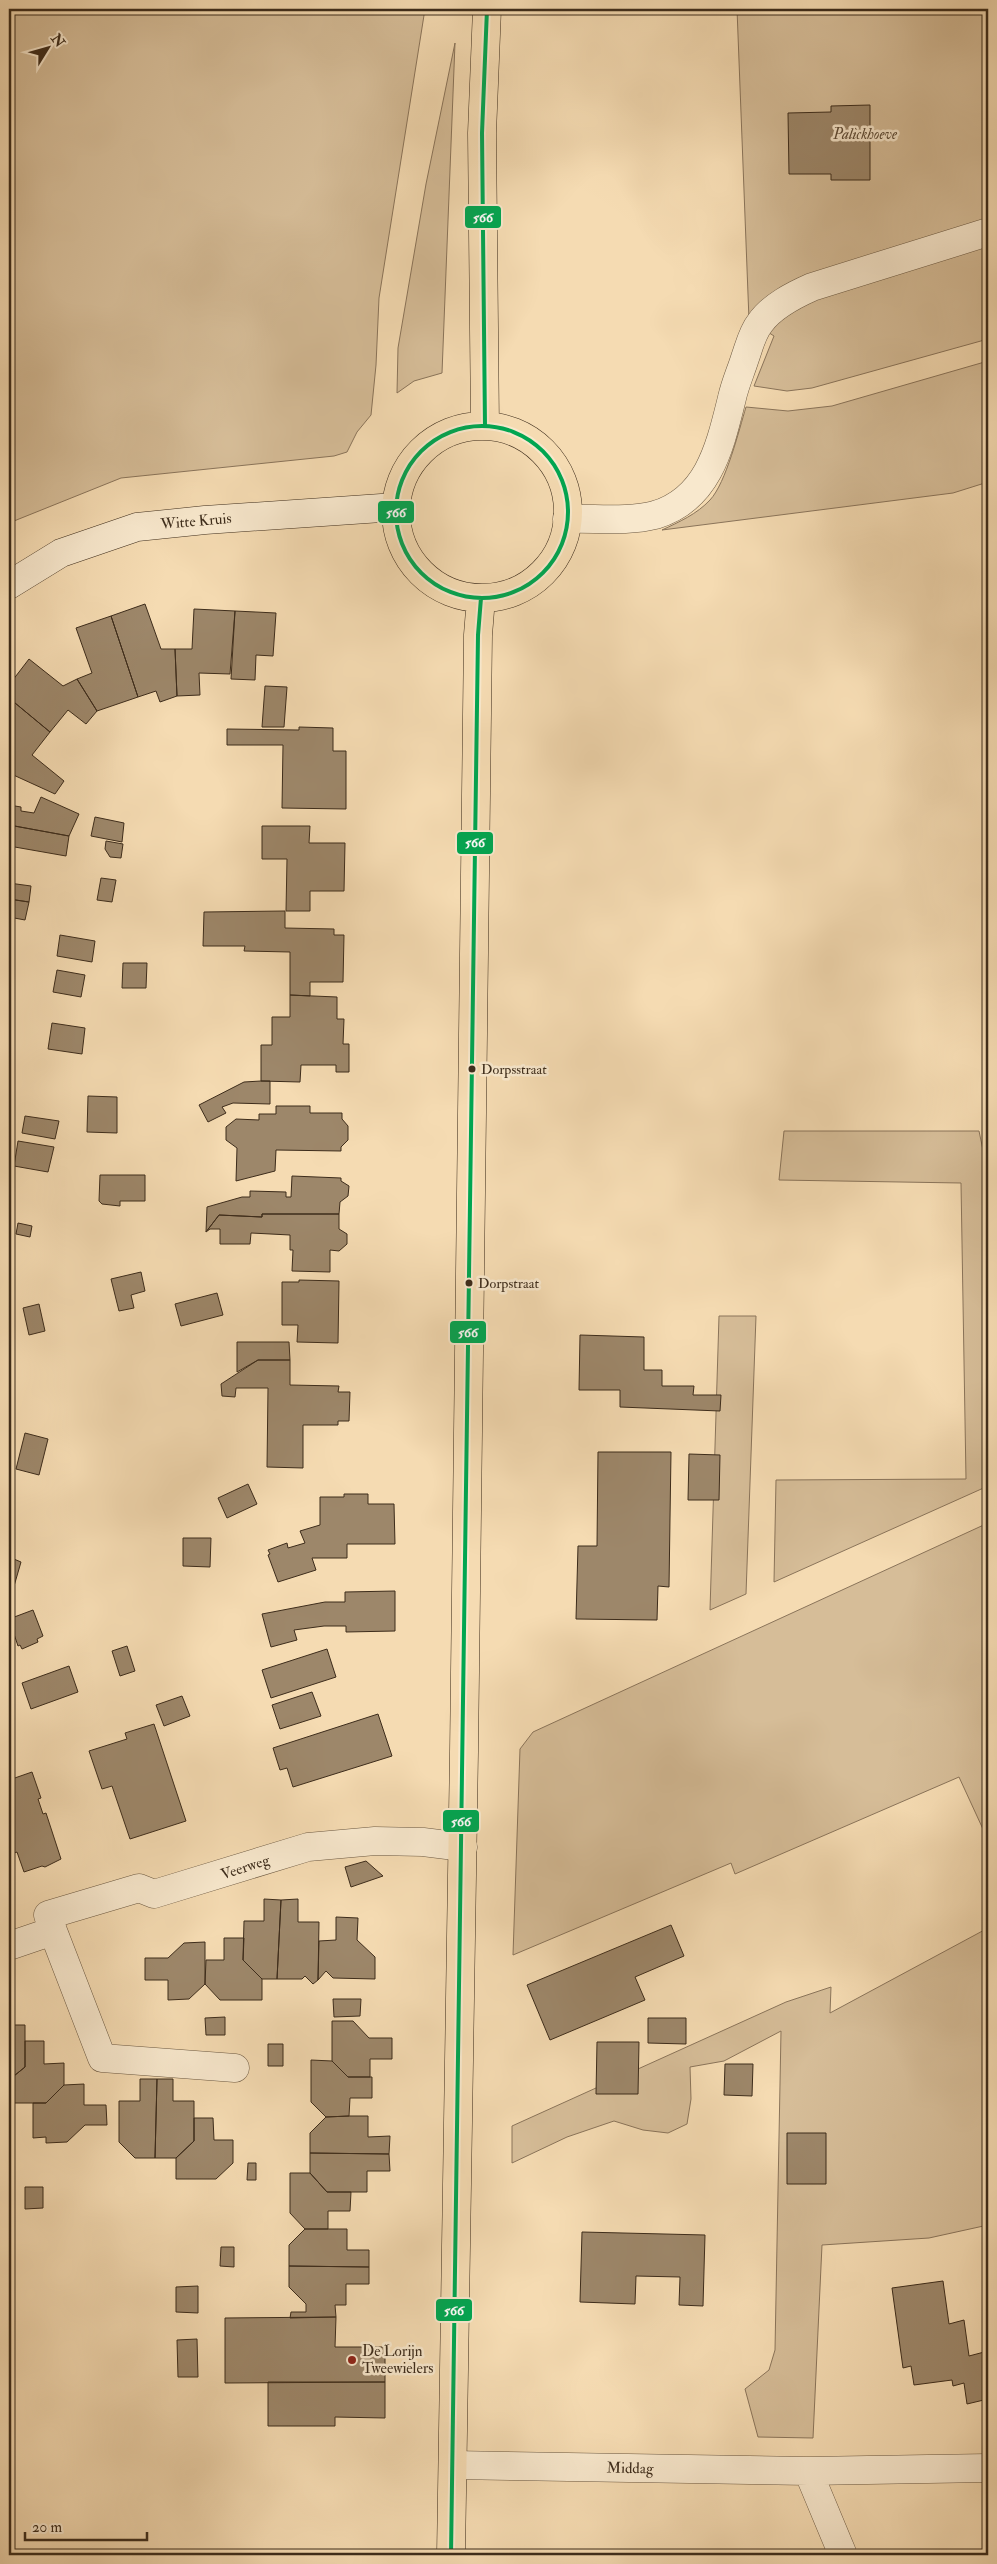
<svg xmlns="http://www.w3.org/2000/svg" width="997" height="2564" font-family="'IM FELL Double Pica',serif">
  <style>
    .green { fill: #d6bd98; stroke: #8a745a }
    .building { fill: #9d876a; stroke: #3d2c1b }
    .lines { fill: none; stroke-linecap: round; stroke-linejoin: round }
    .street-casing { stroke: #6b5841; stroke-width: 29 }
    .secondary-casing { stroke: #3d2c1b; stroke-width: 29 }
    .primary-casing { stroke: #3d2c1b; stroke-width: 29 }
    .street { stroke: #f8e8cd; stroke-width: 28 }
    .secondary { stroke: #f8e8cd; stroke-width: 28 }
    .primary { stroke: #f5dbb2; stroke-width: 28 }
    .bus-1-casing { stroke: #f8e8cd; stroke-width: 8 }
    .bus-1 { stroke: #00a651; stroke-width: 4 }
    .bus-dot { fill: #3d2c1b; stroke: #f8e8cd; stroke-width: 2 }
    .poi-dot { fill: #8f2418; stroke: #f8e8cd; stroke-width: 2 }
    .labels { text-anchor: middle; stroke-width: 5; stroke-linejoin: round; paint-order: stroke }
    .bus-label { font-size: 14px; fill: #3d2c1b; stroke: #f8e8cd; text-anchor: start }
    .park-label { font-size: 15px; font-style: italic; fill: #5c4934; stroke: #f8e8cd }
    .street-label { font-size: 15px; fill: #3d2c1b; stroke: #f8e8cd }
    .poi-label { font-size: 15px; fill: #3d2c1b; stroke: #f8e8cd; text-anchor: start }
    .line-badge { stroke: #f8e8cd; stroke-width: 2 }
    .badge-label { font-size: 14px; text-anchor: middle; font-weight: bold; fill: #fff }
  </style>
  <rect width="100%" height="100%" fill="#f5dbb2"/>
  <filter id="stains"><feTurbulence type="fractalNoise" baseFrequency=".004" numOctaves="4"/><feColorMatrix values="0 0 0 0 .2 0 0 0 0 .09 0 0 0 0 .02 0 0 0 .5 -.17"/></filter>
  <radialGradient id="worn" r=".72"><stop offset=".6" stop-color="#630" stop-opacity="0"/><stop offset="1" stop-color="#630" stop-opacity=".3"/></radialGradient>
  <path class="green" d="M 9,9 L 425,9 L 379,298 L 376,365 L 371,415 L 357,432 L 347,452 L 334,456 L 121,478 L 9,523 Z
    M 737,9 L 988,9 L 988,339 L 812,388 L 787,391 L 754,386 L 774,336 L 749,320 Z
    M 455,43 L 442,373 L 414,381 L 397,393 L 398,348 L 426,184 Z
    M 988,361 L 988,482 L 953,493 L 662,530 C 679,522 697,514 710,500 C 726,483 739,430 746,407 L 788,411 L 832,406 Z
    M 784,1131 L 979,1131 L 988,1174 L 988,1486 L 774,1582 L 776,1480 L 966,1479 L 961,1183 L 779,1180 Z
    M 719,1316 L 756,1316 L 746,1594 L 710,1610 Z
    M 988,1523 L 988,1840 L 959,1777 L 735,1874 L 731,1863 L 513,1955 L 520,1749 L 533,1732 Z
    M 988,1928 L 988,2225 L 929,2238 L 822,2245 L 813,2438 L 758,2437 L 745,2389 L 769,2370 L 775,2350 L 781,2031 L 724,2061 L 690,2067 L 691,2099 L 687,2124 L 668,2133 L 643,2130 L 614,2121 L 567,2137 L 512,2163 L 512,2126 L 786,2002 L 831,1987 L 830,2013 Z"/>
  <path class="building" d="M 983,9 L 988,9 L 988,37 L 984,37 Z
    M 870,105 L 870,180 L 831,180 L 831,174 L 789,174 L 788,113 L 831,112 L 831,106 Z
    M 145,604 L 161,649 L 175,649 L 177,696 L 160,702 L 156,691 L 138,697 L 111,616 Z
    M 194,609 L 235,611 L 230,674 L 199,673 L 200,695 L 177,696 L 175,649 L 192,649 Z
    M 235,611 L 276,613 L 273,656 L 256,655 L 255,680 L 231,679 Z
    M 111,616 L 138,697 L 97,711 L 77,679 L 92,673 L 76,628 Z
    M 29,659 L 63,686 L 77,679 L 97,711 L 86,724 L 68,710 L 50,732 L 9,698 L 9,685 Z
    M 265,686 L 287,687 L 284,727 L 262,727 Z
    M 9,698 L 50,732 L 32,755 L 64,781 L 55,794 L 9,773 Z
    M 299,727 L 333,728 L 333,751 L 346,751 L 346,809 L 282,808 L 283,745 L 227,745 L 227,729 L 299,730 Z
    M 41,797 L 79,814 L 69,836 L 9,825 L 9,805 L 21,807 L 21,811 L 34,813 Z
    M 95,817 L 124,823 L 122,842 L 91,836 Z
    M 9,825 L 69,836 L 66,856 L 9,846 Z
    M 262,826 L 310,826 L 309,843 L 345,843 L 344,891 L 310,891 L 310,911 L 286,911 L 287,859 L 262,859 Z
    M 106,841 L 123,844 L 121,858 L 110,857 L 105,849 Z
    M 101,878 L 116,880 L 112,902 L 97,900 Z
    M 9,883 L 31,886 L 29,902 L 9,899 Z
    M 9,899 L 29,902 L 25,920 L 9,917 Z
    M 285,911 L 285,928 L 334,929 L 334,935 L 344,935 L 343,982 L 310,982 L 310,996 L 290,995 L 290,952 L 244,951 L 245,946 L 203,946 L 204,912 Z
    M 60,935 L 95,941 L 92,962 L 57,956 Z
    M 123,963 L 147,963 L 146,988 L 122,988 Z
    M 57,970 L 85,975 L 81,997 L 53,992 Z
    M 9,990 L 14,991 L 11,1007 L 9,1006 Z
    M 290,995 L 337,997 L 337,1019 L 344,1019 L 343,1044 L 349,1044 L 349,1072 L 336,1072 L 336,1065 L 301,1065 L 300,1082 L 261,1081 L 261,1045 L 272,1045 L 272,1017 L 290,1017 Z
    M 52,1023 L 85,1028 L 82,1054 L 48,1049 Z
    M 261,1081 L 270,1081 L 270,1104 L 233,1103 L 222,1107 L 226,1113 L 208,1122 L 199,1105 L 244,1082 Z
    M 88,1096 L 117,1097 L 117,1133 L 87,1132 Z
    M 276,1106 L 310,1106 L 310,1113 L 342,1113 L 342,1119 L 348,1126 L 348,1140 L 341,1147 L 341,1151 L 276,1150 L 275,1171 L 236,1181 L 237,1148 L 226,1140 L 226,1127 L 236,1119 L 259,1120 L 259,1114 L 276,1114 Z
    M 25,1116 L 59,1121 L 55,1139 L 22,1133 Z
    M 18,1141 L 54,1147 L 48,1172 L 14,1166 Z
    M 100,1175 L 145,1175 L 145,1201 L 120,1201 L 120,1206 L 102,1204 L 99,1201 Z
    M 292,1176 L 341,1178 L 341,1181 L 349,1186 L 348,1196 L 340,1202 L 339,1214 L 262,1214 L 262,1217 L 219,1215 L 206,1232 L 207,1207 L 242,1197 L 250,1197 L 250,1191 L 286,1192 L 286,1197 L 291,1197 Z
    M 262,1214 L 339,1214 L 339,1229 L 347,1234 L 347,1244 L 339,1251 L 330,1250 L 330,1272 L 292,1271 L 293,1250 L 290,1250 L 290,1235 L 251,1233 L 250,1244 L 220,1244 L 220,1229 L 210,1229 L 206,1232 L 219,1215 L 262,1217 Z
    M 18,1223 L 32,1226 L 30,1237 L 16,1234 Z
    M 141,1272 L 145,1291 L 131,1295 L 134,1308 L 119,1311 L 111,1279 Z
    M 299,1280 L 339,1281 L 338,1343 L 297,1342 L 298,1325 L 282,1325 L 282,1282 L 299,1282 Z
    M 217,1293 L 223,1315 L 181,1326 L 175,1304 Z
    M 39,1304 L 45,1331 L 29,1335 L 23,1308 Z
    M 580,1335 L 644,1337 L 644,1370 L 662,1370 L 662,1386 L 694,1386 L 693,1395 L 721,1395 L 720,1411 L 620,1407 L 620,1390 L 579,1390 Z
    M 237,1342 L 289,1342 L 290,1360 L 258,1360 L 237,1372 Z
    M 258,1360 L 290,1360 L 290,1385 L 339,1386 L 338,1392 L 350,1392 L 349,1421 L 338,1421 L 338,1425 L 303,1425 L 303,1468 L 267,1467 L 268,1388 L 236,1388 L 235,1397 L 222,1396 L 221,1384 Z
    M 25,1433 L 48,1439 L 39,1475 L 16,1469 Z
    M 598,1452 L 671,1452 L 669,1587 L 658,1586 L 657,1620 L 576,1619 L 578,1546 L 597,1546 Z
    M 689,1454 L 720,1455 L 719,1500 L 688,1500 Z
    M 248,1484 L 257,1504 L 227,1518 L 218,1498 Z
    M 344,1494 L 368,1494 L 368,1504 L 394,1504 L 395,1544 L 347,1544 L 347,1558 L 312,1558 L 316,1570 L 278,1582 L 268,1555 L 270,1554 L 268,1550 L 287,1543 L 288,1548 L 305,1543 L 300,1531 L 320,1525 L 320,1497 L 344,1497 Z
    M 183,1538 L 211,1538 L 210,1567 L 183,1566 Z
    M 9,1557 L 21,1562 L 12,1593 L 9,1592 Z
    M 395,1591 L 395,1631 L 346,1632 L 346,1626 L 324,1626 L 294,1630 L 297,1640 L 271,1647 L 262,1614 L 325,1602 L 345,1602 L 345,1592 Z
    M 33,1610 L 43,1636 L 37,1639 L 38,1642 L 22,1649 L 20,1645 L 18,1646 L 9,1619 Z
    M 127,1646 L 135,1671 L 120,1676 L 112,1651 Z
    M 327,1649 L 336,1677 L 271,1698 L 262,1670 Z
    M 69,1666 L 78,1692 L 31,1709 L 22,1683 Z
    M 312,1692 L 321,1716 L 280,1729 L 272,1705 Z
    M 182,1696 L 190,1716 L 164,1726 L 156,1705 Z
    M 378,1714 L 392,1756 L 293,1787 L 287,1768 L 280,1770 L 273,1748 Z
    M 154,1724 L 186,1821 L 130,1839 L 112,1786 L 102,1789 L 89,1751 L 127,1739 L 125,1733 Z
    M 32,1772 L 41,1798 L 38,1799 L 43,1814 L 46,1813 L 61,1859 L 45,1867 L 42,1866 L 24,1872 L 17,1852 L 9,1855 L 9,1780 Z
    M 366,1861 L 383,1876 L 351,1887 L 345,1867 Z
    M 264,1899 L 281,1900 L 277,1979 L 262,1979 L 243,1960 L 244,1921 L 264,1921 Z
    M 298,1899 L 298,1922 L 319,1922 L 318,1980 L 313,1984 L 305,1976 L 302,1979 L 277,1979 L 281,1900 Z
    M 336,1917 L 358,1918 L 357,1940 L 375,1957 L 375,1979 L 333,1978 L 326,1971 L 318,1980 L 319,1941 L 336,1940 Z
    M 671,1925 L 684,1956 L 635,1977 L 645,2000 L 550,2040 L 527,1985 Z
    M 224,1938 L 244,1938 L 243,1960 L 262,1979 L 262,2000 L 220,2000 L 205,1984 L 206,1960 L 224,1960 Z
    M 205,1942 L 205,1984 L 189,1999 L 168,2000 L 168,1980 L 145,1980 L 145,1958 L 168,1958 L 184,1943 Z
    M 333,1999 L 361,1999 L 360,2016 L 334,2017 Z
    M 225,2017 L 225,2035 L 206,2035 L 205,2018 Z
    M 648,2018 L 686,2018 L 686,2044 L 648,2043 Z
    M 332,2021 L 353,2021 L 369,2038 L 392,2038 L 392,2059 L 370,2059 L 370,2077 L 348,2077 L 332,2061 Z
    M 9,2025 L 25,2025 L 25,2067 L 9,2080 Z
    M 25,2041 L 44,2041 L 44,2064 L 64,2063 L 64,2085 L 46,2103 L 9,2103 L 9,2080 L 25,2067 Z
    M 597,2042 L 639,2042 L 638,2094 L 596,2094 Z
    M 268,2044 L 283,2044 L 283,2066 L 268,2066 Z
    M 311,2060 L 332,2061 L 348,2077 L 372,2077 L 372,2098 L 350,2098 L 349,2116 L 326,2117 L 311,2102 Z
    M 725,2064 L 753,2064 L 752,2096 L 724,2095 Z
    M 140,2079 L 157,2079 L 155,2158 L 135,2158 L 119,2142 L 119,2101 L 140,2101 Z
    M 157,2079 L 173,2079 L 173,2101 L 194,2101 L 194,2141 L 176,2158 L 155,2158 Z
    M 84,2084 L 84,2105 L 106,2105 L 107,2125 L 85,2125 L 67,2142 L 46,2143 L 46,2137 L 33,2138 L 33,2103 L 46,2103 L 64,2085 Z
    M 349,2116 L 368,2116 L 368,2137 L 390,2136 L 389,2154 L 310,2153 L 310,2133 L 326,2117 Z
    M 194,2118 L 213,2118 L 214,2140 L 233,2140 L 233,2163 L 216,2179 L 176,2179 L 176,2158 L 194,2141 Z
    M 787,2133 L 826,2133 L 826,2184 L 787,2184 Z
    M 310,2153 L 389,2154 L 390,2171 L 367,2171 L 367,2192 L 327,2192 L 310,2173 Z
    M 248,2163 L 256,2163 L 256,2180 L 247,2180 Z
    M 290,2173 L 310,2173 L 327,2192 L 351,2192 L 350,2211 L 328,2211 L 328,2229 L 305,2229 L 290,2213 Z
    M 25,2187 L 43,2187 L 43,2208 L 25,2209 Z
    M 305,2229 L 347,2229 L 347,2250 L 369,2250 L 369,2267 L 289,2266 L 289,2245 Z
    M 582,2232 L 705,2235 L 703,2306 L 679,2305 L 680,2277 L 636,2276 L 635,2304 L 580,2302 Z
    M 221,2247 L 234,2247 L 234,2267 L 220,2266 Z
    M 289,2266 L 369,2267 L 369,2284 L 346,2284 L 346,2305 L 335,2305 L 336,2317 L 290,2318 L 291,2312 L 306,2312 L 306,2304 L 289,2287 Z
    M 943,2281 L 949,2324 L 964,2320 L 969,2356 L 988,2351 L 988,2399 L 967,2404 L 964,2383 L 953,2386 L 952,2380 L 914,2385 L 911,2366 L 903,2368 L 892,2288 Z
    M 198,2286 L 198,2313 L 176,2312 L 176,2287 Z
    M 336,2317 L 335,2347 L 385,2347 L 385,2382 L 225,2383 L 225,2318 Z
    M 197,2339 L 198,2377 L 178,2377 L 177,2340 Z
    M 268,2382 L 385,2382 L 385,2418 L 335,2417 L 335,2426 L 268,2426 Z
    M 516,2550 L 618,2551 L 620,2555 L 516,2555 Z
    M 720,2553 L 778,2554 L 720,2555 Z"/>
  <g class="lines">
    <defs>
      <path id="street" d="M 567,519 C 595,518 628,522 655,515 C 709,499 720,446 732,398 C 735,384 741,371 745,358 C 749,347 752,333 760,323 C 772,306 794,295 812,287 L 988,232
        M 53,1931 L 48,1915 L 139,1888 L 154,1894 L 308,1847 L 375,1841 L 423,1842 L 463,1847
        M 9,1946 L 53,1931 L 102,2058 L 235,2068
        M 453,2465 L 808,2471 L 988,2468
        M 808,2471 L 843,2555"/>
      <path id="secondary" d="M 9,585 L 61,553 L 137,527 L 205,520 L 396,507"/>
      <path id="primary" d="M 485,426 L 482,133 L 487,9
        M396 512a86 86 0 1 1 172 0a86 86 0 1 1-172 0Z
        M 451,2555 L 464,1752 L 478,635 L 481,598"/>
    </defs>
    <use href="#street" class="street-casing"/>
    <use href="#secondary" class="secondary-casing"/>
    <use href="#primary" class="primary-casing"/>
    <use href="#street" class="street"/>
    <use href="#secondary" class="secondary"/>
    <use href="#primary" class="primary"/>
    <defs>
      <path id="bus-1" d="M 485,426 L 482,133 L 487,9
        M396 512a86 86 0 1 1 172 0a86 86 0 1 1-172 0Z
        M 451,2555 L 478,635 L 481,598"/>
    </defs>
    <use href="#bus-1" class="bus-1-casing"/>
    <use href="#bus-1" class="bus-1"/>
  </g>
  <g class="bus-dot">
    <circle cx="472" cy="1069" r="4.5"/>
    <circle cx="469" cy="1283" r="4.5"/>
  </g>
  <circle class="poi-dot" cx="352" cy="2360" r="5"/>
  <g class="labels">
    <g class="bus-label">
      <text x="481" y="1074">Dorpsstraat</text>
      <text x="478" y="1288">Dorpstraat</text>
    </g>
    <g class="park-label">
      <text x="865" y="139">Palickhoeve</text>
    </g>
    <g class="street-label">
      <text transform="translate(196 521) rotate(-5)" y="5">Witte Kruis</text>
      <text transform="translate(245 1867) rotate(-18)" y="5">Veerweg</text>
      <text transform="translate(630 2468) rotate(1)" y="5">Middag</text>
    </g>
    <g class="poi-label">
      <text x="362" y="2356">De Lorijn<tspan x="362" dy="17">Tweewielers</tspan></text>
    </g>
  </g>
  <g class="line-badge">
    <rect x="464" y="205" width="38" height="24" rx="5" fill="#00a651"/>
    <rect x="377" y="500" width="38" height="24" rx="5" fill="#00a651"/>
    <rect x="456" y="831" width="38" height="24" rx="5" fill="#00a651"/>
    <rect x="449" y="1320" width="38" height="24" rx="5" fill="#00a651"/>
    <rect x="442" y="1809" width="38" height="24" rx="5" fill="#00a651"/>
    <rect x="435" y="2298" width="38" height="24" rx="5" fill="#00a651"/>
  </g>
  <g class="badge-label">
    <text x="483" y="222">566</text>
    <text x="396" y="517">566</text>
    <text x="475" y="847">566</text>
    <text x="468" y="1337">566</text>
    <text x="461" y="1826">566</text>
    <text x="454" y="2315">566</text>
  </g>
  <rect width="997" height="2564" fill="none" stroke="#f5dbb2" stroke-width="30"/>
  <rect x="10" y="10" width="977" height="2544" fill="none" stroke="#3d2c1b" stroke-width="2.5"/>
  <rect x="15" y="15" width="967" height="2534" fill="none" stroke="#3d2c1b"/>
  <g transform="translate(48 48) rotate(53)" stroke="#f8e8cd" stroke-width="4" paint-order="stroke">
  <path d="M0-4L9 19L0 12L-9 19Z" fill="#3d2c1b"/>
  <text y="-8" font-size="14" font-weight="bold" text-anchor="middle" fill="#3d2c1b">N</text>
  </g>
  <path d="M25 2532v8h122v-8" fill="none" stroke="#3d2c1b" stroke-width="2.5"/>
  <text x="32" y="2532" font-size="15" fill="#3d2c1b" stroke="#f8e8cd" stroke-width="4" paint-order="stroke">20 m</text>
  <rect width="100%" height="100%" filter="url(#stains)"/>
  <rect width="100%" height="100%" fill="url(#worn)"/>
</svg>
